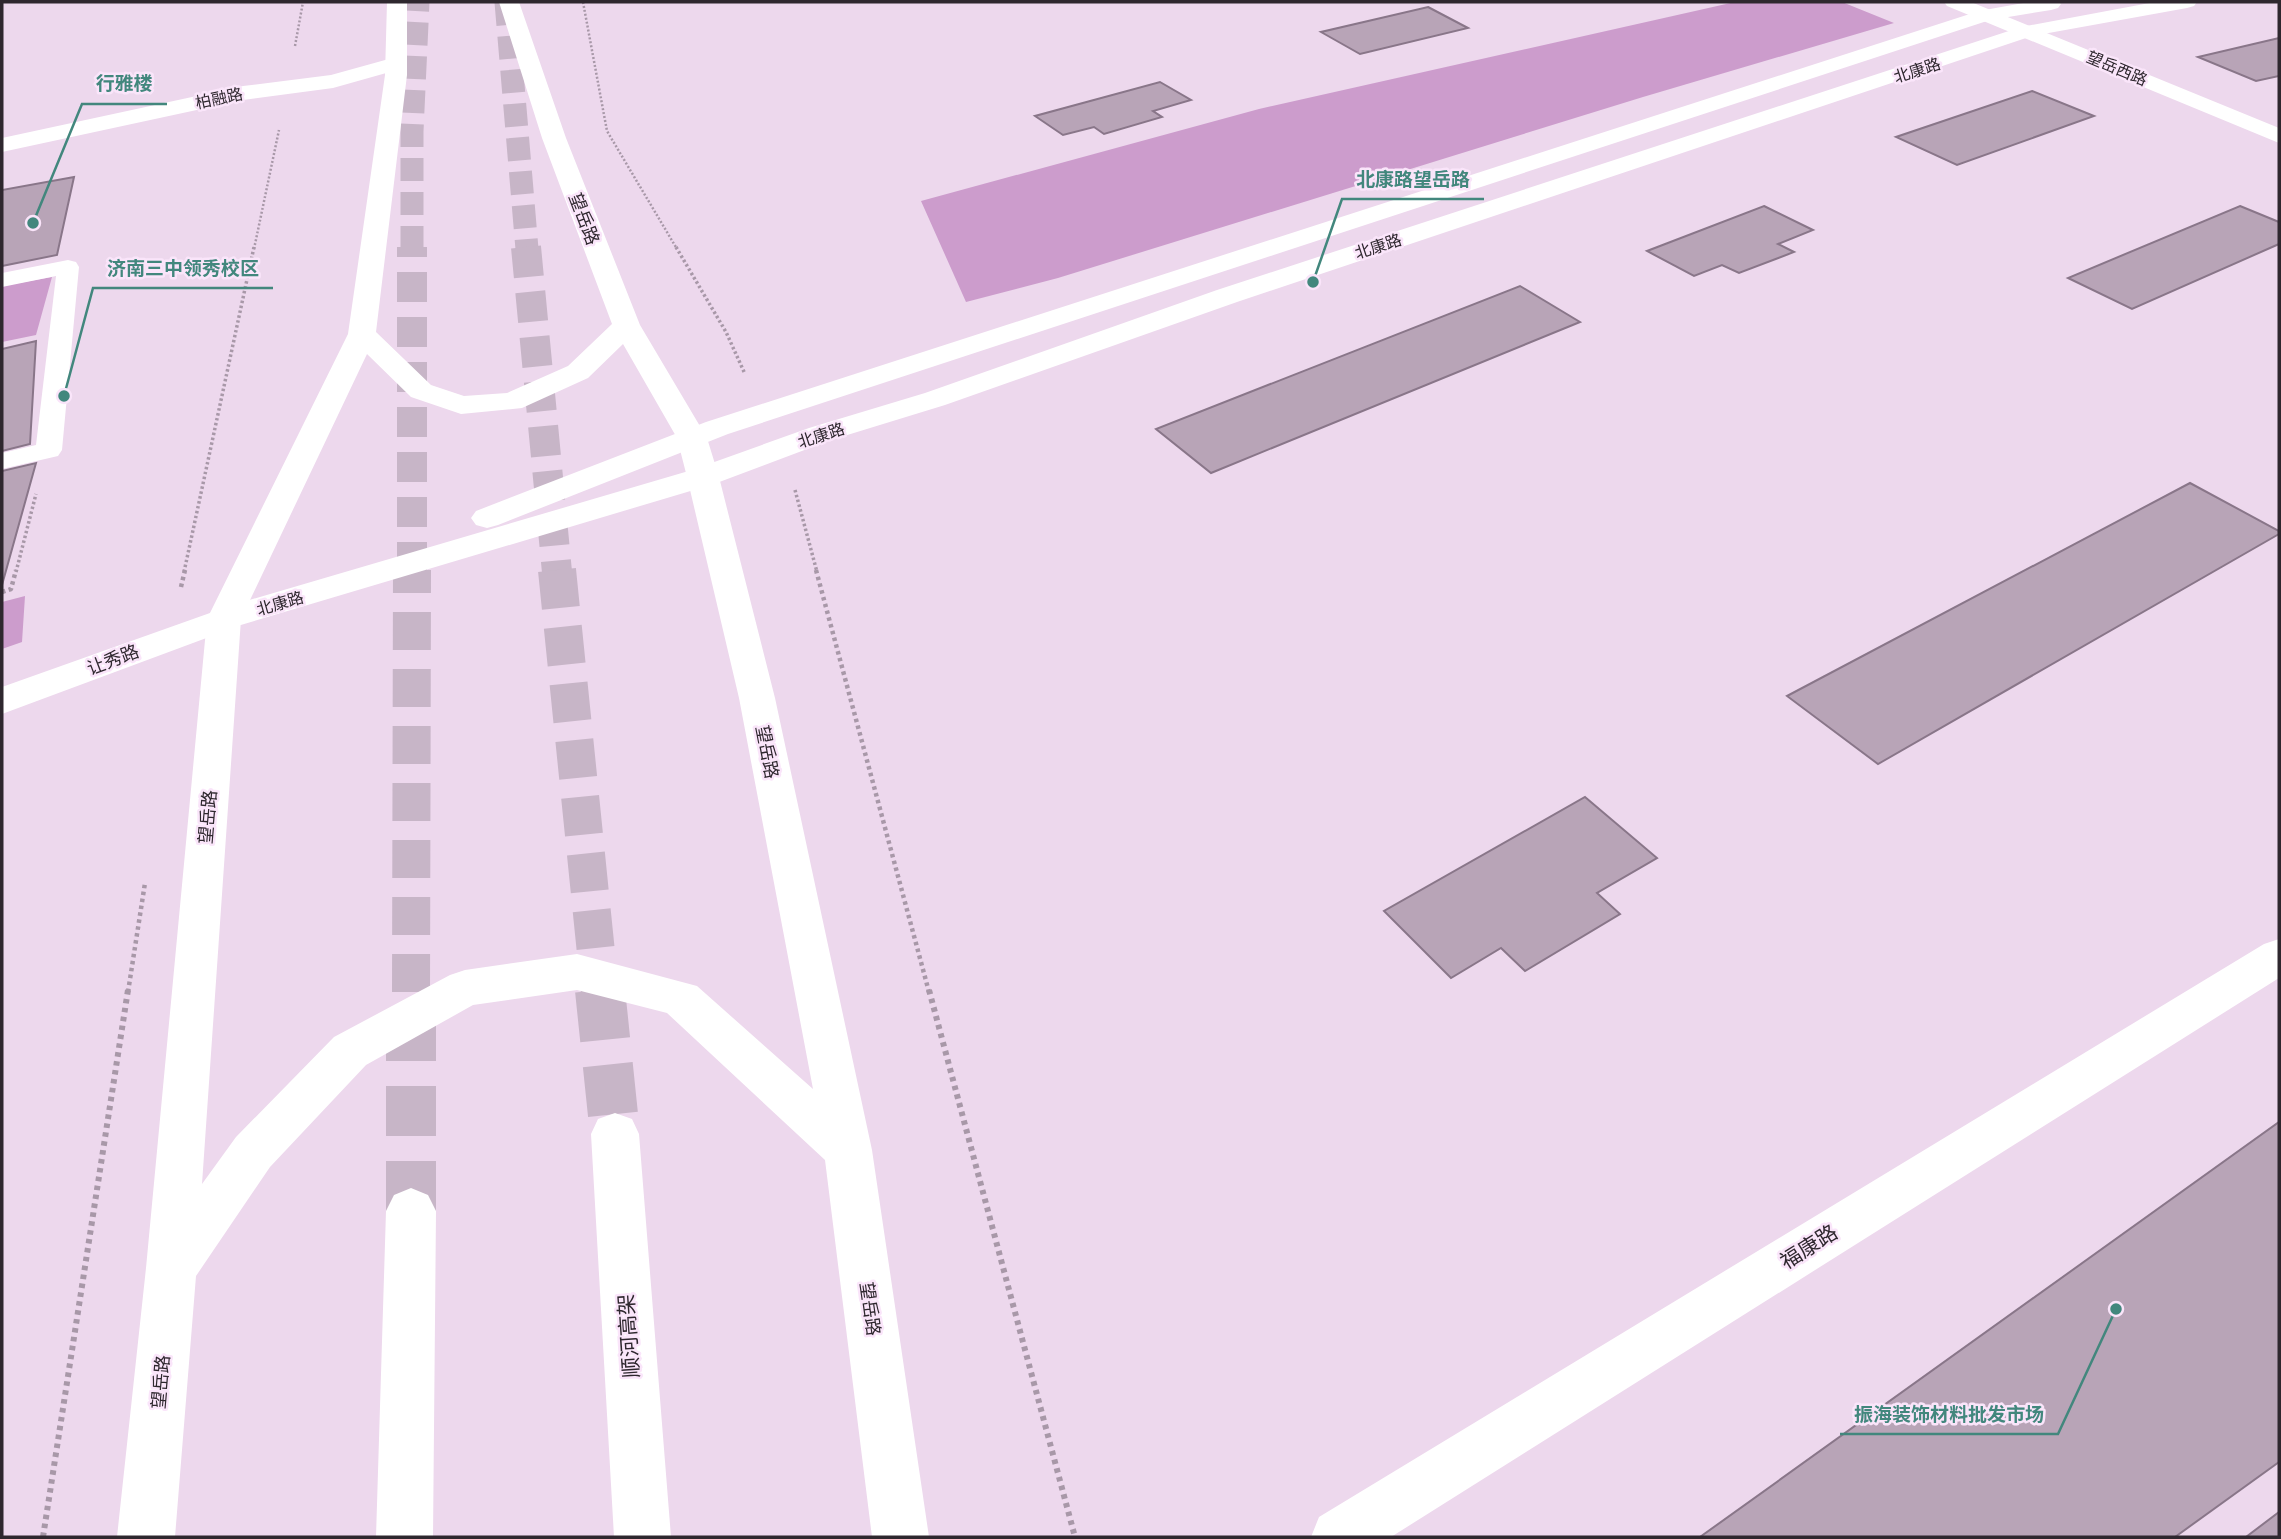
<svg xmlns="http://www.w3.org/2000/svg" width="2281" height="1539" font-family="'Libre Baskerville','Noto Sans SC',serif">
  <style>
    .green { fill: #cc9ccc }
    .building { fill: #b8a4b7; stroke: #897689; stroke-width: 2 }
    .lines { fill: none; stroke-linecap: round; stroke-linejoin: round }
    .trunk-tunnel-far3 { stroke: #c7b5c7; stroke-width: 23; stroke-dasharray: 23 11; stroke-linecap: butt }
    .trunk-tunnel-far2 { stroke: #c7b5c7; stroke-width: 30; stroke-dasharray: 30 15; stroke-linecap: butt }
    .trunk-tunnel-far1 { stroke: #c7b5c7; stroke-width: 38; stroke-dasharray: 38 19; stroke-linecap: butt }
    .trunk-tunnel { stroke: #c7b5c7; stroke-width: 50; stroke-dasharray: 50 25; stroke-linecap: butt }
    .path-far3 { stroke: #a898a8; stroke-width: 2.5; stroke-dasharray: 2 2; stroke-linecap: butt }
    .path-far2 { stroke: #a898a8; stroke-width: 3.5; stroke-dasharray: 2.5 2.5; stroke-linecap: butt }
    .path-far1 { stroke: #a898a8; stroke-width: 4.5; stroke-dasharray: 3.5 3.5; stroke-linecap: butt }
    .path { stroke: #a898a8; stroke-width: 6; stroke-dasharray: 4.5 4.5; stroke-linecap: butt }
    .service { fill: #fff; fill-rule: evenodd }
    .tertiary { fill: #fff; fill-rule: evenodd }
    .secondary { fill: #fff; fill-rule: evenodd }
    .primary { fill: #fff; fill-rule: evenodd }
    .trunk { fill: #fff; fill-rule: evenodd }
    .labels { text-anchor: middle; stroke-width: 5; stroke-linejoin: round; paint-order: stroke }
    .far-street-label { font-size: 16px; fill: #2e272e; stroke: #fae5fa }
    .street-label { font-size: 18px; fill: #2e272e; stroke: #fae5fa }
    .near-street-label { font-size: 21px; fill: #2e272e; stroke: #fae5fa }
    .leader { fill: none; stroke: #42877d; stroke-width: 2.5 }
    .callout-dot { fill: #42877d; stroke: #fae5fa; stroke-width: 2.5 }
    .callout-label { font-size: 19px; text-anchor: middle; font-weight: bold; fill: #42877d; stroke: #fae5fa; stroke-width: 5; stroke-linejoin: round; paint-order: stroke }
  </style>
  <rect width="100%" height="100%" fill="#edd8ed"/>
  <path class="green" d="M 1735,2 L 1842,2 L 1894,23 L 1643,97 L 1058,278 L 966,302 L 921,201 L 1259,109 Z
    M 52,277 L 36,335 L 2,342 L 2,286 Z
    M 25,596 L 22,642 L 2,649 L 2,602 Z"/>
  <path class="building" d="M 1428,7 L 1468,28 L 1360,54 L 1321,32 Z
    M 2279,38 L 2279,76 L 2256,81 L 2198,57 Z
    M 1160,82 L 1191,100 L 1153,111 L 1162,117 L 1104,134 L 1094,127 L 1063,135 L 1035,116 Z
    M 2032,91 L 2094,116 L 1957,165 L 1896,137 Z
    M 74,177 L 57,255 L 2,266 L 2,190 Z
    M 1764,206 L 1813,230 L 1778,244 L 1794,252 L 1739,273 L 1722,265 L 1694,276 L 1647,251 Z
    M 2240,206 L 2279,222 L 2279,244 L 2132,309 L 2068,278 Z
    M 1520,286 L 1580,322 L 1211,473 L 1156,429 Z
    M 36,341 L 30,444 L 2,451 L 2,349 Z
    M 36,463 L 2,585 L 2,471 Z
    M 2190,483 L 2279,531 L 2279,534 L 1878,764 L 1787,696 Z
    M 1585,797 L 1657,858 L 1597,893 L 1620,914 L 1525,971 L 1501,948 L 1451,978 L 1384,911 Z
    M 2279,1122 L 2279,1462 L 2175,1537 L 1700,1537 Z
    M 2279,1512 L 2279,1537 L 2246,1537 Z"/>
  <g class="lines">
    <path class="trunk-tunnel-far3" d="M 506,2 L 527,249
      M 412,249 L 412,131 L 418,2"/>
    <path class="trunk-tunnel-far2" d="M 526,247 L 557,572
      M 412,572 L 412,247"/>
    <path class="trunk-tunnel-far1" d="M 557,570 L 600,992
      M 411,992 L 412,570"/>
    <path class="trunk-tunnel" d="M 600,990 L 615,1134
      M 411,1211 L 411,990"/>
    <path class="path-far3" d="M 583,2 L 607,131 L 677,249
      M 295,46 L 303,2
      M 254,249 L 279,130"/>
    <path class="path-far2" d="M 676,247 L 726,332 L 745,374
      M 795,490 L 817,572
      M 16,572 L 36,494
      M 184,572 L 254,247"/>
    <path class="path-far1" d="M 816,570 L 929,992
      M 181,587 L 185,570
      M 2,592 L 11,589 L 16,570
      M 128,992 L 145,883"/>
    <path class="path" d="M 929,990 L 1075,1537
      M 43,1537 L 128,990"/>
    <path class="service" d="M 68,260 L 76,262 L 79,267 L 62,450 L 58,456 L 2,469 L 2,453 L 36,445 L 56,276 L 2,287 L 2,273 Z"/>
    <path class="tertiary" d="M 1944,2 L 1971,2 L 2279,128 L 2279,143 L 1947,6 Z
      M 396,57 L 404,58 L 407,63 L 404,68 L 333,88 L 243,100 L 2,152 L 2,138 L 243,86 L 331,75 Z
      M 224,608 L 236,611 L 241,619 L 236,627 L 2,714 L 2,687 Z
      M 2279,939 L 2279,978 L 1391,1537 L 1311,1537 L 1319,1517 L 2264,944 Z"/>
    <path class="secondary" d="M 2029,2 L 2059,2 L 2061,4 L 2058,8 L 2051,10 L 1990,20 L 728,434 L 498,525 L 487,528 L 476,525 L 471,518 L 476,511 L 706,422 L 1979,11 Z
      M 2155,2 L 2197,2 L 2194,6 L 2187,8 L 2032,36 L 1237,302 L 945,405 L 831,440 L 714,484 L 224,630 L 212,627 L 207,619 L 212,611 L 692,470 L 809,428 L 925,393 L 1217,290 L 2021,27 Z"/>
    <path class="primary" d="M 387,2 L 407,2 L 407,75 L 376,332 L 431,385 L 464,396 L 507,393 L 568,366 L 612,324 L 542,138 L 499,2 L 519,2 L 566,138 L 640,325 L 707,438 L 719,477 L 775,698 L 872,1150 L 929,1537 L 872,1537 L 825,1160 L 667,1013 L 577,990 L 473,1005 L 366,1065 L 270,1167 L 196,1276 L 175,1537 L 117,1537 L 146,1268 L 207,619 L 348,334 L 385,75 ZM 623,344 L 677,438 L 687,477 L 739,698 L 813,1089 L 697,986 L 577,954 L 465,970 L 450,975 L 334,1037 L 236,1137 L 202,1184 L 241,619 L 367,354 L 411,397 L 461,414 L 522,408 L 588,378 Z"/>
    <path class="trunk" d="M 615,1113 L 632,1119 L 639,1134 L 671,1537 L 614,1537 L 591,1134 L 598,1119 Z
      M 411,1188 L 428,1195 L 436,1211 L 433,1537 L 376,1537 L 386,1211 L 394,1195 Z"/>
  </g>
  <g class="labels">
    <g class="far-street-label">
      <text transform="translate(2117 68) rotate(23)" y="6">望岳西路</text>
      <text transform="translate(1917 70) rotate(-18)" y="6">北康路</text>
      <text transform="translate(219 98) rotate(-12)" y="6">柏融路</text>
      <text transform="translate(1378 246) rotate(-18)" y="6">北康路</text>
      <text transform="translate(821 435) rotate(-18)" y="6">北康路</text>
      <text transform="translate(280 603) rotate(-16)" y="6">北康路</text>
    </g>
    <g class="street-label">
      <text transform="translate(584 219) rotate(69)" y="6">望岳路</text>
      <text transform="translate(113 660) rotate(-21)" y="6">让秀路</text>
      <text transform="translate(767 752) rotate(79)" y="6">望岳路</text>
      <text transform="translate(208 817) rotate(-85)" y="6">望岳路</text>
      <text transform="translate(870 1309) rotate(82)" y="6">望岳路</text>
      <text transform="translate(161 1382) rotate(-85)" y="6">望岳路</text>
    </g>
    <g class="near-street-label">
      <text transform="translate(1809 1247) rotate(-32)" y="7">福康路</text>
      <text transform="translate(629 1336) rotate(-94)" y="7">顺河高架</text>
    </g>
  </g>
  <path class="leader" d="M33 223L82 104H167M1313 282L1342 199H1484M64 396L93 288H273M2116 1309L2058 1434H1840"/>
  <g class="callout-dot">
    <circle cx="33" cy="223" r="7"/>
    <circle cx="1313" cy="282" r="7"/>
    <circle cx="64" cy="396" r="7"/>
    <circle cx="2116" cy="1309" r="7"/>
  </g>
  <g class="callout-label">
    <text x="124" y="90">行雅楼</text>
    <text x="1413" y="186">北康路望岳路</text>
    <text x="183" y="275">济南三中领秀校区</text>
    <text x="1949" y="1421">振海装饰材料批发市场</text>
  </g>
  <rect width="2281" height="1539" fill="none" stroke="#2e272e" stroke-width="7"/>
</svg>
